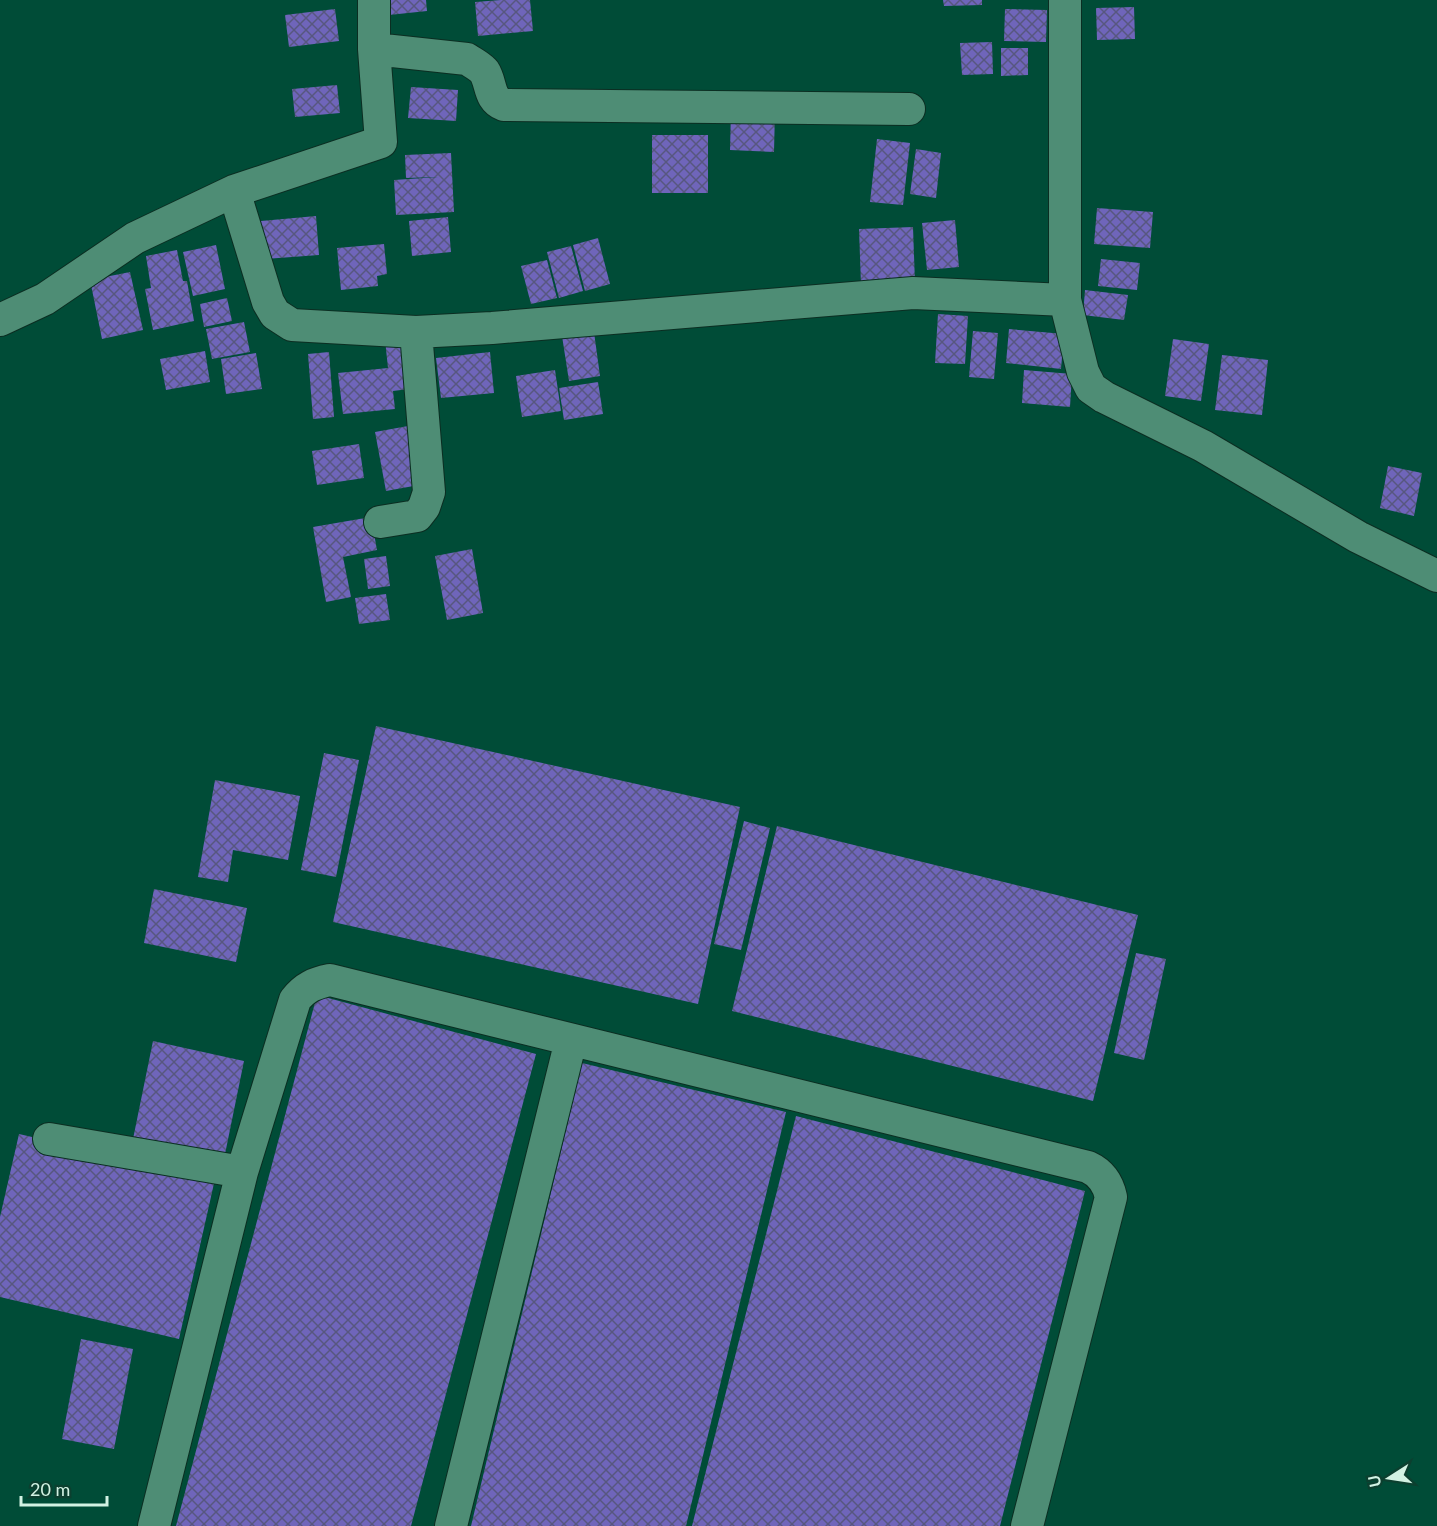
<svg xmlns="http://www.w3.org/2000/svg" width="1437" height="1526" font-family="Lato,sans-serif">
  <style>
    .building { fill: url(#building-cross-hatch) }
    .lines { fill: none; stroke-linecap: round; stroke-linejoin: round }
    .minor-casing { stroke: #0b2e22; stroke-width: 34 }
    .minor { stroke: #4e8d75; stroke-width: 32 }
  </style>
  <defs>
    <pattern id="building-cross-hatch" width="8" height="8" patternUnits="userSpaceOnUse" patternTransform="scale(1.5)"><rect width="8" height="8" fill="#6f65ba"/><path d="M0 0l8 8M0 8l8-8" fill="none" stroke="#57577f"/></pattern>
  </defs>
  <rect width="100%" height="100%" fill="#004c37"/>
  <path class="building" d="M 388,0 L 426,0 L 427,11 L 389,15 Z
    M 501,0 L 530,0 L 533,31 L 478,36 L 475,2 Z
    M 943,0 L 982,0 L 982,5 L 944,6 Z
    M 1134,7 L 1135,39 L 1097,40 L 1096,8 Z
    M 335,9 L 339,41 L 289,47 L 285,15 Z
    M 1005,9 L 1047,10 L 1046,42 L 1004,41 Z
    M 992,42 L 993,74 L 962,75 L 960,43 Z
    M 1001,48 L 1028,48 L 1028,75 L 1001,76 Z
    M 337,85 L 340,113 L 295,117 L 292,89 Z
    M 411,87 L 458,90 L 456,121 L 408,118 Z
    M 731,110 L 775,111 L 774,152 L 730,150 Z
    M 652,135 L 708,135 L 708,193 L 652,193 Z
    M 877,139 L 910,143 L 903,205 L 870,202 Z
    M 916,149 L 941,153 L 936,198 L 910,194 Z
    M 451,153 L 454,212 L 396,215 L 394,180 L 438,177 L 406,178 L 405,155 Z
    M 1097,208 L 1153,212 L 1150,248 L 1094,244 Z
    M 316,216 L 319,255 L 265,259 L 261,221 Z
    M 448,217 L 451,252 L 412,256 L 409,221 Z
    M 955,220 L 959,267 L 927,270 L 922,223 Z
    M 913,227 L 915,283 L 861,285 L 859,229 Z
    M 598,238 L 610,284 L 585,291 L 573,245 Z
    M 384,244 L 387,274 L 377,276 L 378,286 L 341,290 L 337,248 Z
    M 216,245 L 225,289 L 193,296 L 183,252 Z
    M 571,246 L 583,291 L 559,298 L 547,252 Z
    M 177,250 L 183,281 L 187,281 L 194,321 L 153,330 L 145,289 L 151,288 L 146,256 Z
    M 1101,259 L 1140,263 L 1137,290 L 1098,286 Z
    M 547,260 L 557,298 L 531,304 L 521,266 Z
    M 130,272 L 143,330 L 102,339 L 90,280 Z
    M 1085,290 L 1128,295 L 1124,320 L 1083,315 Z
    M 227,298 L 232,321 L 204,327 L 200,304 Z
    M 938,314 L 968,316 L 965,364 L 935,363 Z
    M 244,322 L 250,352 L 212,359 L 206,329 Z
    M 1009,329 L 1064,334 L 1061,369 L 1006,363 Z
    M 973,331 L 998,333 L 994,379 L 969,377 Z
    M 594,332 L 600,376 L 569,381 L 562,336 Z
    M 403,338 L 409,389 L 393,391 L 395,409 L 343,414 L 338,373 L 388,368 L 385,340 Z
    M 1173,339 L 1209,344 L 1201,401 L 1165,396 Z
    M 205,351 L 210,382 L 166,390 L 160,359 Z
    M 329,352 L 334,417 L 313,419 L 308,354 Z
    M 490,352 L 494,393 L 441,398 L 436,358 Z
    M 256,353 L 262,389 L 226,394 L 221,359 Z
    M 1222,355 L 1268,360 L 1262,415 L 1215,410 Z
    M 555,370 L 561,411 L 522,417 L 516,376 Z
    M 1024,370 L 1072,374 L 1070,407 L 1022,403 Z
    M 598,382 L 603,414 L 564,420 L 559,388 Z
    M 408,426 L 419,485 L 386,491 L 375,432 Z
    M 359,444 L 364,478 L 317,485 L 312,451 Z
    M 1388,466 L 1422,473 L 1414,516 L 1380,508 Z
    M 371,517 L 377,550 L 343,557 L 351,597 L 326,602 L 313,527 Z
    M 472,549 L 483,613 L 447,620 L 435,556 Z
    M 386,556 L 390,586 L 368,589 L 364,559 Z
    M 386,594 L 390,620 L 359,624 L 355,598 Z
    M 376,726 L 740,807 L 698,1004 L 333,922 Z
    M 324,753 L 359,760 L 336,877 L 301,870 Z
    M 215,780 L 300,796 L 288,860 L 233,850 L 228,882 L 198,877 Z
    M 744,821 L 770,828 L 741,950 L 714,944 Z
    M 777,826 L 1138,915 L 1093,1101 L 732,1011 Z
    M 154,889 L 247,908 L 236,962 L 144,943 Z
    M 1136,953 L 1166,959 L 1144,1060 L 1114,1053 Z
    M 317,995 L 536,1054 L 411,1526 L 176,1526 Z
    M 153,1041 L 244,1061 L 224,1159 L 133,1139 Z
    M 582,1063 L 786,1112 L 686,1526 L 471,1526 Z
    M 796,1116 L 1085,1191 L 1000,1526 L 692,1526 Z
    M 19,1134 L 215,1179 L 179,1339 L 0,1297 L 0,1217 Z
    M 81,1339 L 133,1349 L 114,1449 L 62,1439 Z"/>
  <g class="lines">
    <defs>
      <path id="minor" d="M 1065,0 L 1065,300 L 1083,372 L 1091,388 L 1104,397 L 1203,446 L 1358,537 L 1437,576
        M 374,49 L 467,59 C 473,63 479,66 484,71 C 492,83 488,99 504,105 L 909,109
        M 234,191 L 268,302 L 275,314 L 292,325 L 416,332 L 492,328 L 913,293 L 1065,300
        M 0,320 L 45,299 L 135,238 L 234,191 L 381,142 L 374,49 L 374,0
        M 380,522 L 417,516 L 424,507 L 429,492 L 416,332
        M 49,1139 L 242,1172
        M 154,1526 L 242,1172 L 295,1000 C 305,987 315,983 330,980 L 1088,1167 C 1101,1173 1108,1183 1111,1197 L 1027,1526
        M 451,1526 L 571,1040"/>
    </defs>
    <use href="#minor" class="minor-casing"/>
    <use href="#minor" class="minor"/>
  </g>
  <g transform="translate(1389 1478) rotate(258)" stroke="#0c3f2f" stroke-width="4.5" paint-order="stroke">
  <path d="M0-4.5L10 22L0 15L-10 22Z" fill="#d2f2e3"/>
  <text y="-9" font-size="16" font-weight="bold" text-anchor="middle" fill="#d2f2e3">U</text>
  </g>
  <path d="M21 1496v9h86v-9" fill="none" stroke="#d2f2e3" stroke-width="3"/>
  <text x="30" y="1496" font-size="18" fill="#d2f2e3" stroke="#0c3f2f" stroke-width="4.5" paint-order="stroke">20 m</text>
</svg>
